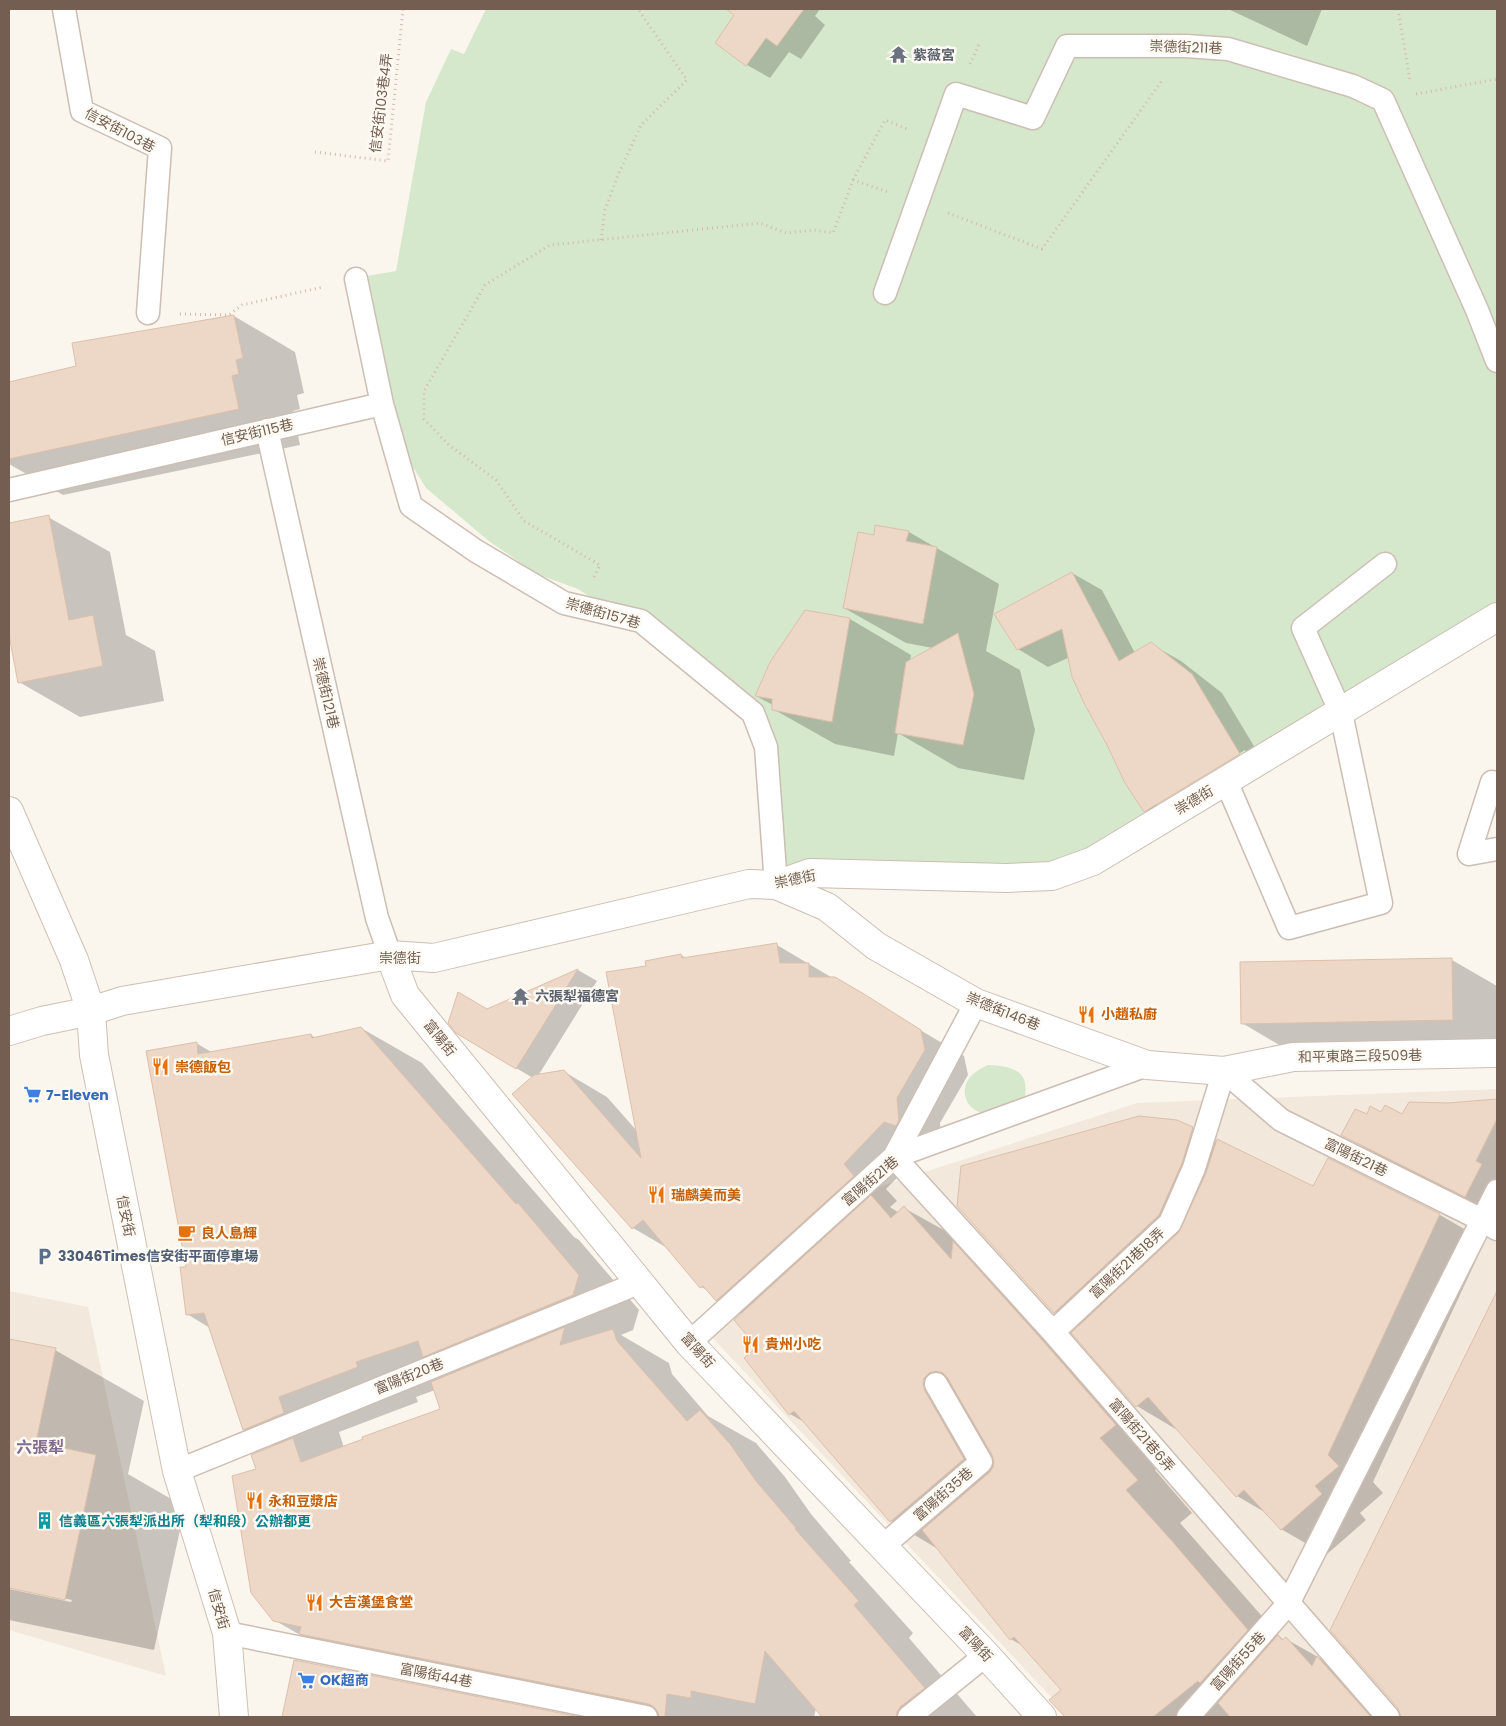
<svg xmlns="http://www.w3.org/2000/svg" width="1506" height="1726" font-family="Poppins,'Noto Sans TC',sans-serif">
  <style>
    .residential { fill: #f2e8dc }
    .green { fill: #d6e8cc }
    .shadow { fill: #0003; fill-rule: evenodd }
    .building { fill: #edd7c7; stroke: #debfa9 }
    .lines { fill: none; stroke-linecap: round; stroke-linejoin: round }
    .lane-casing { stroke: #ccbeb3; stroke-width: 25 }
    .street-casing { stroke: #ccbeb3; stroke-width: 30 }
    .secondary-casing { stroke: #cebfb1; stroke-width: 30 }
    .path { stroke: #d3baaa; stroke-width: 3; stroke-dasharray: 1 4; stroke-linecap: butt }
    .lane { stroke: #fff; stroke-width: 22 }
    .street { stroke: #fff; stroke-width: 28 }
    .secondary { stroke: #fff; stroke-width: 28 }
    .labels { text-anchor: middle; stroke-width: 5; stroke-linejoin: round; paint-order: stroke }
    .street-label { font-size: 14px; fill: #745e51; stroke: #fdfaf3 }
    .worship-label { font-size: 14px; font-weight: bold; fill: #5b616d; stroke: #fdfaf3; text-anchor: start }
    .food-label { font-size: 14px; font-weight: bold; fill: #c56008; stroke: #fdfaf3; text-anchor: start }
    .shop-label { font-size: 14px; font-weight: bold; fill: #366cbe; stroke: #fdfaf3; text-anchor: start }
    .service-label { font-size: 14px; font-weight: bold; fill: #4e5e75; stroke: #fdfaf3; text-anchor: start }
    .culture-label { font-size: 14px; font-weight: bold; fill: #0d838f; stroke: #fdfaf3; text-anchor: start }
    .quarter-label { font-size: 16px; font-weight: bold; fill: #836a8f; stroke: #fdfaf3 }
  </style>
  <rect width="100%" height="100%" fill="#fbf6ed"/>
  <path class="residential" d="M 1497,1089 L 1497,1717 L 1070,1717 L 705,1330 L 863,1192 L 1137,1103 Z
    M 9,1291 L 88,1307 L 166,1676 L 9,1630 Z"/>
  <path class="green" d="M 486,9 L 1497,9 L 1497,607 L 1435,647 L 1051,869 L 786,876 L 757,708 L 578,589 L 537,574 L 490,542 L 426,488 L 398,443 L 361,277 L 396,271 L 426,102 L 451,49 L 464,54 Z
    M 988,1065 C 1015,1066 1031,1072 1024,1101 C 1015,1105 995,1114 986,1113 C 970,1113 960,1096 967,1082 C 971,1073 980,1069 988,1065 Z"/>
  <path class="shadow" d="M 739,9 L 820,9 L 815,16 L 825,25 L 801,59 L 789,52 L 770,78 L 747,65 L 717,43 Z
    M 1228,9 L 1322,9 L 1307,46 Z
    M 234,316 L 295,352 L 304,393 L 297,395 L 300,409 L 293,411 L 300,445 L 63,495 L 9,464 L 9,383 L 77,367 Z
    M 48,517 L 110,552 L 126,635 L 155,651 L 164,701 L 80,717 L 19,682 L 9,628 L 9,524 Z
    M 909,532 L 999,584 L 986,651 L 1020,670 L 1035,730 L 1024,780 L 958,768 L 898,733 L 894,756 L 835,744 L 773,709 L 773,705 L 756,696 L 850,619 L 911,655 L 910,661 L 933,648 L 906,643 L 844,608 L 875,536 Z
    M 1072,573 L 1102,590 L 1135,653 L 1151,644 L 1181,661 L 1222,693 L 1269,771 L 1175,828 L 1145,811 L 1070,657 L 1048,667 L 1018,649 L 996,614 ZM 1245,750 L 1246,752 L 1157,806 L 1157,803 Z
    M 777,945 L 964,1056 L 968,1075 L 940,1123 L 942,1145 L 928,1147 L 886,1189 L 897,1201 L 890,1207 L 899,1213 L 904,1208 L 960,1239 L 1171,1457 L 1155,1470 L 1192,1513 L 1180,1523 L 1283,1640 L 1286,1639 L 1341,1670 L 1383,1717 L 1066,1717 L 1051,1700 L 1063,1690 L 1026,1648 L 1011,1639 L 938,1549 L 891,1521 L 806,1423 L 790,1414 L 742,1314 L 717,1300 L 711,1292 L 701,1287 L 669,1249 L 633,1228 L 533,1078 L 516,1068 L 487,1010 L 578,970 L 597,981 L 538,1076 L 563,1071 L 607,1097 L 637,1131 L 647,967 L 681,955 L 686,958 Z
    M 1452,960 L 1497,986 L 1497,1056 L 1303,1059 L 1242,1023 L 1241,963 Z
    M 361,1028 L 422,1063 L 574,1237 L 579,1240 L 639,1310 L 633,1330 L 621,1335 L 669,1363 L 672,1374 L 708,1416 L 756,1443 L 785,1477 L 811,1514 L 851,1561 L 849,1562 L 913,1633 L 909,1638 L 977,1717 L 824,1717 L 816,1708 L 814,1717 L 614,1717 L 330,1652 L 274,1620 L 257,1470 L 275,1447 L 244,1429 L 210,1328 L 187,1314 L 196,1043 L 213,1053 L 311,1035 L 316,1038 ZM 435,1390 L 441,1410 L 344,1448 L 339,1432 L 418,1402 L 416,1397 Z
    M 1497,1100 L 1497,1215 L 1385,1159 L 1343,1135 L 1367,1116 L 1382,1114 L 1403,1116 L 1448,1104 Z
    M 1192,1128 L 1217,1142 L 1313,1188 L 1329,1160 L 1440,1215 L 1485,1241 L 1373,1482 L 1383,1493 L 1360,1513 L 1366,1520 L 1326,1555 L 1281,1529 L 1268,1514 L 1237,1496 L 1179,1431 L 1137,1406 L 1080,1327 L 1055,1312 Z
    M 1497,1294 L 1497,1717 L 1402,1717 L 1399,1708 L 1331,1630 Z
    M 9,1340 L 55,1350 L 144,1401 L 128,1474 L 185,1507 L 154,1650 L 9,1620 L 9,1589 L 71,1602 L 72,1600 L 9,1586 Z
    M 295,1661 L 574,1717 L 283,1717 Z"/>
  <path class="building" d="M 726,9 L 804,9 L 777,46 L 766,38 L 746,66 L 715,43 L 734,15 Z
    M 234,315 L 243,358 L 236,360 L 239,374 L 232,376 L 239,409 L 9,459 L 9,382 L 76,366 L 72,343 Z
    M 49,515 L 69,620 L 93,615 L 103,666 L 18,683 L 9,635 L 9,523 Z
    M 875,525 L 909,531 L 906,541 L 937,547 L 923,624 L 843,608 L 858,532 L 874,535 Z
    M 1072,572 L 1119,661 L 1151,642 L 1192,674 L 1240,754 L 1144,812 L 1125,783 L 1107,745 L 1084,703 L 1072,677 L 1062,629 L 1017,650 L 994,614 Z
    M 805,610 L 850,618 L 832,722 L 772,710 L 772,699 L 755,696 L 770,662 Z
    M 958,633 L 974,694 L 963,745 L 895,733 L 906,662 Z
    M 777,943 L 780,963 L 809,963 L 809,977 L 835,977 L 864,994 L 921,1030 L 925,1050 L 897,1098 L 899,1120 L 896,1126 L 884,1122 L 844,1164 L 854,1176 L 716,1301 L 703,1286 L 700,1288 L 643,1220 L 632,1229 L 512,1094 L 534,1075 L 564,1070 L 641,1158 L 606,972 L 646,966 L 645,961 L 681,954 L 682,958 Z
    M 1452,958 L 1453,1020 L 1241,1024 L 1240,962 Z
    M 578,969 L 516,1069 L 456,1033 L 448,1023 L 458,992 L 487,1009 Z
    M 361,1027 L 516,1204 L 518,1203 L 579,1275 L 573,1295 L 423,1357 L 418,1341 L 356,1362 L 358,1367 L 279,1397 L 284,1413 L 243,1430 L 204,1313 L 186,1315 L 180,1267 L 186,1267 L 146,1051 L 197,1042 L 198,1054 L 311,1034 L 312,1038 Z
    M 1497,1099 L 1497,1119 L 1476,1161 L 1482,1164 L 1465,1197 L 1341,1135 L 1355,1109 L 1367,1114 L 1370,1106 L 1381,1112 L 1385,1105 L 1402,1114 L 1409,1102 L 1448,1103 Z
    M 1139,1116 L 1177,1120 L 1193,1127 L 1182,1163 L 1159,1215 L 1054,1313 L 957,1206 L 961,1166 Z
    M 1217,1139 L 1313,1186 L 1328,1158 L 1440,1214 L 1328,1455 L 1339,1466 L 1315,1486 L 1322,1494 L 1281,1530 L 1244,1490 L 1236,1497 L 1148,1397 L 1136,1407 L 1071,1333 L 1179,1232 L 1206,1173 Z
    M 871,1195 L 891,1218 L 904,1206 L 951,1259 L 953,1241 L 1043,1341 L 1116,1425 L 1100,1438 L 1138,1480 L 1126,1490 L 1172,1541 L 1248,1630 L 1200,1683 L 1198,1681 L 1153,1717 L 1065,1717 L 1049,1700 L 1061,1690 L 1014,1637 L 1010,1640 L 922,1530 L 990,1472 L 993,1467 L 994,1462 L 992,1455 L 947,1377 L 943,1373 L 936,1371 L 929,1373 L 924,1378 L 923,1384 L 925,1391 L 964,1459 L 890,1522 L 794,1411 L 789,1415 L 744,1358 L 757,1347 L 734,1320 Z
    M 1497,1291 L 1497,1717 L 1401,1717 L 1398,1708 L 1330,1630 Z
    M 565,1327 L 560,1345 L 613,1329 L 617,1341 L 687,1421 L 700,1410 L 730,1444 L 756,1481 L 796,1528 L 795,1529 L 859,1601 L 854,1605 L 925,1688 L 900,1707 L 897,1712 L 896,1717 L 822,1717 L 765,1651 L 755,1704 L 691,1691 L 691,1698 L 667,1694 L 665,1717 L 659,1717 L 658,1712 L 655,1708 L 649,1704 L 299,1634 L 301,1627 L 273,1621 L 251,1593 L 232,1476 L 256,1469 L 251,1455 L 293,1438 L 301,1462 L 363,1439 L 362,1437 L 440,1409 L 431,1382 Z
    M 9,1339 L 56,1348 L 36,1442 L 96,1455 L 65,1600 L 9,1588 Z
    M 1278,1635 L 1282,1640 L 1286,1637 L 1312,1666 L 1317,1656 L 1371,1717 L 1230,1717 L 1218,1703 Z
    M 294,1660 L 580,1717 L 282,1717 Z"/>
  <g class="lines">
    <defs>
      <path id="lane" d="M 64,9 L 82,111 L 160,148 L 148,313
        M 885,293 L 956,94 L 1033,118 L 1067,46 L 1186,46 L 1228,49 L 1353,86 L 1383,100 L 1477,310 L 1497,361
        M 382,404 L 411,506 L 476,551 L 564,603 L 641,621 L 753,713 L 766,747 L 776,885
        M 267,430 L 377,918 L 390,955
        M 9,490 L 382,404 L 356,279
        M 1226,781 L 1289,928 L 1381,903 L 1341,713 L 1303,628 L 1385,564
        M 1492,782 L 1469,854 L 1497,849
        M 976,1003 L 894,1157 L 1053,1332 L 1388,1717
        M 1053,1332 L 1170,1223 L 1194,1168 L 1224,1071 L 1281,1120 L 1482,1220 L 1497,1229
        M 689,1343 L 894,1157 L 1147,1065
        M 177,1471 L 641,1282
        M 883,1546 L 981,1462 L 936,1384
        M 227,1633 L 646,1717
        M 909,1717 L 986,1655
        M 1188,1717 L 1288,1604 L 1497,1191"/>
      <path id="street" d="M 776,885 L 827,907 L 876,946 L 976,1003 L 1147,1065 L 1224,1071 L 1293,1057 L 1497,1053
        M 1042,1717 L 986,1655 L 689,1343 L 405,995 L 390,955 L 434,958 L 749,884 L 776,885 L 810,873 L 1007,878 L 1052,876 L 1093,861 L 1497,617"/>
      <path id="secondary" d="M 9,811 L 74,960 L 91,1011 L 94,1055 L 177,1471 L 227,1633 L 234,1717
        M 9,1031 L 42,1021 L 91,1011 L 122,1001 L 390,955"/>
    </defs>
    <use href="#lane" class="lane-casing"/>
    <use href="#street" class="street-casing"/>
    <use href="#secondary" class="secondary-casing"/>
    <path class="path" d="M 1398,9 L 1410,81
      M 970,64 L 980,42
      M 1416,94 L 1497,79
      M 315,152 L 388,161 L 403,9
      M 853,180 L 885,120 L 910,130
      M 948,213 L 1042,249 L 1163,79
      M 601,240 L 605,210 L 618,175 L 641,125 L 687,80 L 638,9
      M 180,314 L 229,315 L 242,305 L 323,287
      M 594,577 L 600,565 L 524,521 L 496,480 L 449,445 L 424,419 L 424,391 L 485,285 L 550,245 L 760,223 L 786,233 L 814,230 L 833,233 L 853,180 L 888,192"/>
    <use href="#lane" class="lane"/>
    <use href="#street" class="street"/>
    <use href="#secondary" class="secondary"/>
  </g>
  <defs>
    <symbol id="temple-bare" viewBox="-9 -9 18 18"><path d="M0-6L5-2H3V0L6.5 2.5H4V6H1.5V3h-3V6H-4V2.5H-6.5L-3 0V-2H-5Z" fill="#6b7280" stroke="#fdfaf3" stroke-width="2.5" paint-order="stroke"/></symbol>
    <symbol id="restaurant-bare" viewBox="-9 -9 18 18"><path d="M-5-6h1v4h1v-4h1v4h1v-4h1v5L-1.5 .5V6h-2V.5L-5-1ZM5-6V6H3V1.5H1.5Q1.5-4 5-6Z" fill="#e8710a" stroke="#fdfaf3" stroke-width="2.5" paint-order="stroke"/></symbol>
    <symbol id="supermarket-bare" viewBox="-9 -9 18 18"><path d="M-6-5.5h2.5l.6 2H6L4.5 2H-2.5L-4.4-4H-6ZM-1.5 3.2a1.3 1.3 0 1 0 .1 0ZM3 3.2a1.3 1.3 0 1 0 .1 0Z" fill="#3f7fe0" stroke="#fdfaf3" stroke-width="2.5" paint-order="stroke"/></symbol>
    <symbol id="cafe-bare" viewBox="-9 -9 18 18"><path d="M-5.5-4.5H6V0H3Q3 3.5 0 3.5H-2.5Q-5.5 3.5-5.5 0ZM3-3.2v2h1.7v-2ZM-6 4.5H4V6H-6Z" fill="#e8710a" stroke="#fdfaf3" stroke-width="2.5" paint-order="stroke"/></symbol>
    <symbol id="parking-bare" viewBox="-9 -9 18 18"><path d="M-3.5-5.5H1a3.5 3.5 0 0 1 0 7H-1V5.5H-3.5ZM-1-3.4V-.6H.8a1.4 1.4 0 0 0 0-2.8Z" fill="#5c6f8a" stroke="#fdfaf3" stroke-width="2.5" paint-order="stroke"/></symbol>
    <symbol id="building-bare" viewBox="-9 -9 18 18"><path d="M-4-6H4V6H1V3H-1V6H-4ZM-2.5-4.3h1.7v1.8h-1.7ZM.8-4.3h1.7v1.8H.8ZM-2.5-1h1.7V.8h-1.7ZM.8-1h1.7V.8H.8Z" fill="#0f9aa8" stroke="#fdfaf3" stroke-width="2.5" paint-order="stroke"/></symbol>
  </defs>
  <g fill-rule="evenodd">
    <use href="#temple-bare" x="886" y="42" width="25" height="25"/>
    <use href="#temple-bare" x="508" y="984" width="25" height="25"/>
    <use href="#restaurant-bare" x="1074" y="1002" width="25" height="25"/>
    <use href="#restaurant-bare" x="148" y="1054" width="25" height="25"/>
    <use href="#supermarket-bare" x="20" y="1082" width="25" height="25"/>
    <use href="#restaurant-bare" x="644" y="1182" width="25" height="25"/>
    <use href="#cafe-bare" x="174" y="1220" width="25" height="25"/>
    <use href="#parking-bare" x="32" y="1244" width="25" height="25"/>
    <use href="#restaurant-bare" x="738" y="1332" width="25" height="25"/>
    <use href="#restaurant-bare" x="242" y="1488" width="25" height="25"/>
    <use href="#building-bare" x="32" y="1508" width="25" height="25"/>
    <use href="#restaurant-bare" x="302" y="1590" width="25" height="25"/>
    <use href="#supermarket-bare" x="294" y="1668" width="25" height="25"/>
  </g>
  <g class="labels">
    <g class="street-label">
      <text transform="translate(1186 47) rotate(2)" y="5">崇德街211巷</text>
      <text transform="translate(381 103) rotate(-83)" y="5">信安街103巷4弄</text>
      <text transform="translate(120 130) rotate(28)" y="5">信安街103巷</text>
      <text transform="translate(257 432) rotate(-13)" y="5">信安街115巷</text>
      <text transform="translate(603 613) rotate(16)" y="5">崇德街157巷</text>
      <text transform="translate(326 693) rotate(77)" y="5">崇德街121巷</text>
      <text transform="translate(1194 800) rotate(-31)" y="5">崇德街</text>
      <text transform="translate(795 879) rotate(-12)" y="5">崇德街</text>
      <text x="400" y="963">崇德街</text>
      <text transform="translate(1003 1011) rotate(22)" y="5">崇德街146巷</text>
      <text transform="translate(440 1038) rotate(51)" y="5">富陽街</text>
      <text transform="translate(1360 1056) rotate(-1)" y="5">和平東路三段509巷</text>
      <text transform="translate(1356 1157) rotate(26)" y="5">富陽街21巷</text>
      <text transform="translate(870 1181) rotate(-40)" y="5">富陽街21巷</text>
      <text transform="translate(126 1216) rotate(79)" y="5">信安街</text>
      <text transform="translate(1127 1263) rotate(-43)" y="5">富陽街21巷18弄</text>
      <text transform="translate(698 1350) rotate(48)" y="5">富陽街</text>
      <text transform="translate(409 1376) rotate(-22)" y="5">富陽街20巷</text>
      <text transform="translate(1142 1435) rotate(49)" y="5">富陽街21巷6弄</text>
      <text transform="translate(943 1494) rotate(-41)" y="5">富陽街35巷</text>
      <text transform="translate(219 1609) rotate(74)" y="5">信安街</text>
      <text transform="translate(976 1644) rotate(47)" y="5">富陽街</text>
      <text transform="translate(1238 1661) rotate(-48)" y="5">富陽街55巷</text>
      <text transform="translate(436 1675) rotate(11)" y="5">富陽街44巷</text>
    </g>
    <g class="worship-label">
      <text x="913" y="60">紫薇宮</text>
      <text x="535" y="1001">六張犁福德宮</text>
    </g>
    <g class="food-label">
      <text x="1101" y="1019">小趙私廚</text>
      <text x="175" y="1072">崇德飯包</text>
      <text x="671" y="1200">瑞麟美而美</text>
      <text x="201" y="1238">良人島輝</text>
      <text x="765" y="1349">貴州小吃</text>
      <text x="268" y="1506">永和豆漿店</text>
      <text x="329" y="1607">大吉漢堡食堂</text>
    </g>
    <g class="shop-label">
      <text x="46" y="1100">7-Eleven</text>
      <text x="320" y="1685">OK超商</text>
    </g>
    <g class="service-label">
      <text x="58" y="1261">33046Times信安街平面停車場</text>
    </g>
    <g class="culture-label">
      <text x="59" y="1526">信義區六張犁派出所（犁和段）公辦都更</text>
    </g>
    <g class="quarter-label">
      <text x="40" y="1453">六張犁</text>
    </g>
  </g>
  <rect width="1506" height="1726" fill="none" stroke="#745e51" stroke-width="20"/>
</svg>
